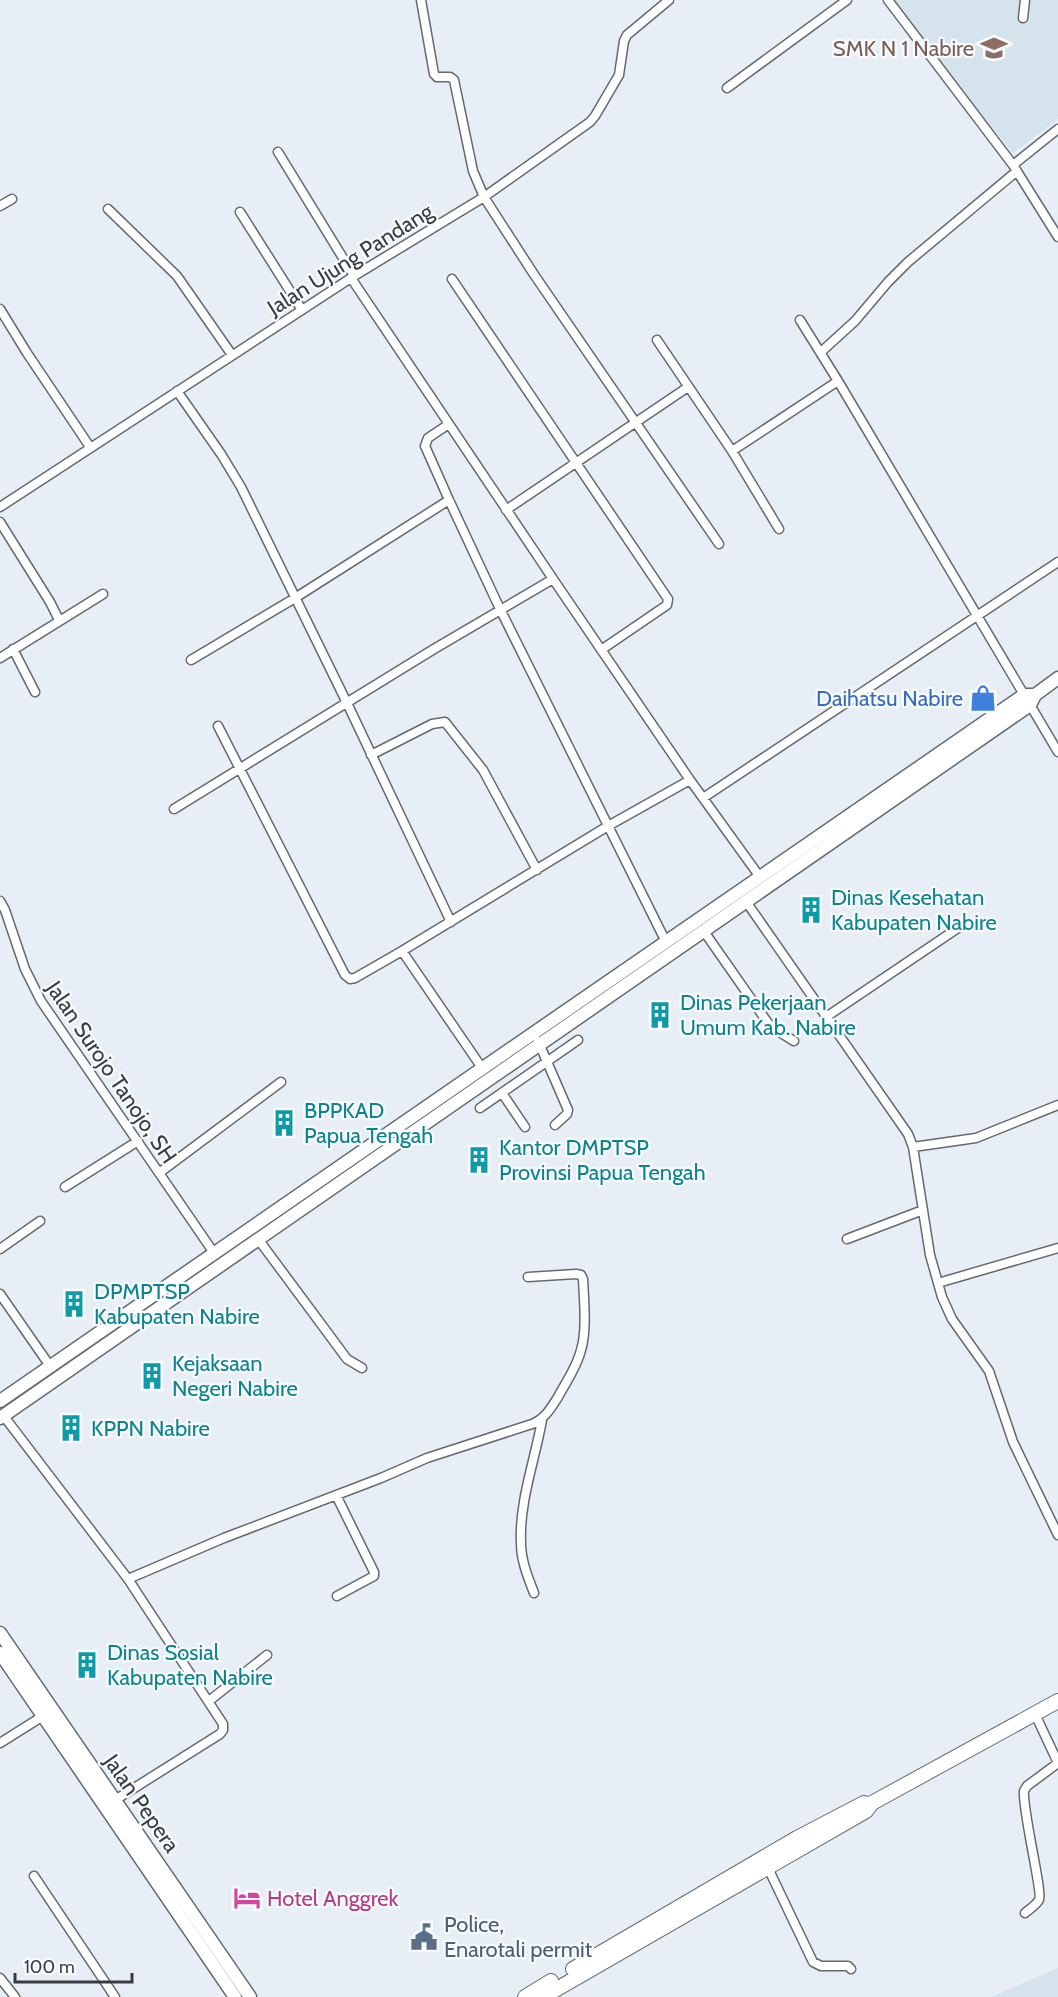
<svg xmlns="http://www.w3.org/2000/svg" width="1058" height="1997" font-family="Cabin,sans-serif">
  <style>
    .built { fill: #d5e3ed }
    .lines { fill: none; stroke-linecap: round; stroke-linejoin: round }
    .minor-casing { stroke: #636a6f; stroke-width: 11 }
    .secondary-casing { stroke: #636a6f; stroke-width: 15 }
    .primary-casing { stroke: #636a6f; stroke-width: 15 }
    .trunk-casing { stroke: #636a6f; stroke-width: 16 }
    .minor { stroke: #fff; stroke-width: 8 }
    .secondary { stroke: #fff; stroke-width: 12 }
    .primary { stroke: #fff; stroke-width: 12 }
    .trunk { stroke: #fff; stroke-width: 14 }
    .labels { text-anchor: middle; stroke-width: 4.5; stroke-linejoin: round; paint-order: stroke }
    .education-label { font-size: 22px; fill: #785e54; stroke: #f8fbfe; text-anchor: end }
    .street-label { font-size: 22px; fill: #393c3e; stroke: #f8fbfe }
    .shop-label { font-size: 22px; fill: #366cbe; stroke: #f8fbfe; text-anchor: end }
    .culture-label { font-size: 22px; fill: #0d838f; stroke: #f8fbfe; text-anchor: start }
    .hotel-label { font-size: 22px; fill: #b23c85; stroke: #f8fbfe; text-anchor: start }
    .service-label { font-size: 22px; fill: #4e5e75; stroke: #f8fbfe; text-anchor: start }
  </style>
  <rect width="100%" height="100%" fill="#e7eef5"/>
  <path class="built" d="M 893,0 L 1058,0 L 1058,119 L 1013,153 L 957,84 Z
    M 1058,1968 L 1058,1997 L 991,1997 Z"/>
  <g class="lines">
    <defs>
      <path id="minor" d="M 421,0 L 434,74 L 437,77 L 450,77 L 454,80 L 473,171 L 484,197 L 533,273 L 719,544
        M 888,0 L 1013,165 L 1058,237
        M 1023,18 L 1025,0
        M 727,88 L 847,0
        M 278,152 L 354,276
        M 1013,165 L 1058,129
        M 0,206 L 12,199
        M 108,209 L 177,276 L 232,355
        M 240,212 L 302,310
        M 351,278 L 553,579
        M 452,279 L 668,599 L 667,605 L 601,650
        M 0,309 L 27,353 L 90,447
        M 800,320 L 838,381 L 1058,752
        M 657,340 L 732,451 L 779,529
        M 821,352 L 855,321 L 888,282 L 908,262 L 1017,171
        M 177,391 L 221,454 L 241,487 L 347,703 L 451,922
        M 449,424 L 428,438 L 425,446 L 449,500
        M 732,451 L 838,381
        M 0,507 L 354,276 L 484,197 L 590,122 L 595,116 L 619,75 L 624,41 L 627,35 L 669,0
        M 506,510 L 688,387
        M 0,522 L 50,602 L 59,620
        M 13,649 L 35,692
        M 0,658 L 103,594
        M 191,660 L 295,598 L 449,500 L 500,609 L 666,942
        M 218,726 L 345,975 L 350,979 L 355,978 L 402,951 L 482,1068
        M 371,755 L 432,724 L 445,722 L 483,770 L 537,870
        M 703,798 L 1058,562
        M 174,809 L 434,649 L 553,579 L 690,780 L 760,877
        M 745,900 L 908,1134 L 913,1147 L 930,1255 L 942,1297 L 952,1319 L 989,1371 L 1013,1442 L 1058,1535
        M 0,901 L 5,910 L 25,969 L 41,1001 L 214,1253
        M 703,930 L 768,1023 L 778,1031 L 794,1041
        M 402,951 L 608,826 L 690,780
        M 826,1017 L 958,928
        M 538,1041 L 568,1110 L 567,1114 L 555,1125
        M 502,1093 L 525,1127
        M 480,1108 L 578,1040
        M 913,1147 L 976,1138 L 1058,1105
        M 159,1173 L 281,1082
        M 65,1187 L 138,1141
        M 258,1239 L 347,1359 L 362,1368
        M 847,1239 L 923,1210
        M 0,1249 L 40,1221
        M 938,1283 L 1058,1248
        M 0,1294 L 50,1366
        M 3,1415 L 128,1579 L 223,1724 L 223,1730 L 220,1734 L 112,1802
        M 336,1495 L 374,1572 L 374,1576 L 337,1596
        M 128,1579 L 224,1538 L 381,1478 L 427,1458 L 532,1424 C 545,1419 551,1408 558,1397 C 566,1382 577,1367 581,1350 C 587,1331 584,1300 583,1279 L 581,1275 L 576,1274 L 528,1277
        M 534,1593 C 528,1577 521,1561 521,1543 C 519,1502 535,1460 542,1420
        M 209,1701 L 267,1655
        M 0,1743 L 43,1716
        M 768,1868 L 813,1962 L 821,1966 L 848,1966 L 851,1969
        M 34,1876 L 115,1997
        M 1025,1913 C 1030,1909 1036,1905 1039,1900 C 1043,1893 1022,1809 1024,1791 L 1027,1786 L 1058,1763 L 1035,1714
        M 0,1978 L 15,1997"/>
      <path id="secondary" d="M 0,1633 L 250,1997
        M 0,1653 L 235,1997"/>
      <path id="primary" d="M 0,1401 L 1024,695 L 1035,695
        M 0,1418 L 1030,705 L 1035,695 L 1058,678"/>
      <path id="trunk" d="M 573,1969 L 797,1838 L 864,1803
        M 525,1997 L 551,1981
        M 543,1997 L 866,1811 L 872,1803 L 1058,1701"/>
    </defs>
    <use href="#minor" class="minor-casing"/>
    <use href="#secondary" class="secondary-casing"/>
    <use href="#primary" class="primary-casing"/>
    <use href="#trunk" class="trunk-casing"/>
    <use href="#minor" class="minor"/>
    <use href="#secondary" class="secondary"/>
    <use href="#primary" class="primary"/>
    <use href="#trunk" class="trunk"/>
  </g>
  <defs>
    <symbol id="school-bare" viewBox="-9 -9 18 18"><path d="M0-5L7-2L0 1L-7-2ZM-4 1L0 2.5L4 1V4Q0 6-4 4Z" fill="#8d6e63" stroke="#f8fbfe" stroke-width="2.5" paint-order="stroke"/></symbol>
    <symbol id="shop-bare" viewBox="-9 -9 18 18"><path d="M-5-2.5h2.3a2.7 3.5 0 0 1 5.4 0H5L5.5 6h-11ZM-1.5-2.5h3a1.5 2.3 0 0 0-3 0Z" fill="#3f7fe0" stroke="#f8fbfe" stroke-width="2.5" paint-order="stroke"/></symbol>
    <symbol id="building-bare" viewBox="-9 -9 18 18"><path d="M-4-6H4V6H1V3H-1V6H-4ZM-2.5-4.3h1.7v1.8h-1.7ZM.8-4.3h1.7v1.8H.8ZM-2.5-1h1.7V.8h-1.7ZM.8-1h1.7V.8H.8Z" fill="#0f9aa8" stroke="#f8fbfe" stroke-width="2.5" paint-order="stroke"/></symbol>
    <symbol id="hotel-bare" viewBox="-9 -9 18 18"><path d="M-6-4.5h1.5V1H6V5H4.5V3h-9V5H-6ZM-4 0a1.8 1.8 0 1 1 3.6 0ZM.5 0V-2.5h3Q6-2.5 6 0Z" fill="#d1479c" stroke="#f8fbfe" stroke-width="2.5" paint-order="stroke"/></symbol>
    <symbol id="civic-bare" viewBox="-9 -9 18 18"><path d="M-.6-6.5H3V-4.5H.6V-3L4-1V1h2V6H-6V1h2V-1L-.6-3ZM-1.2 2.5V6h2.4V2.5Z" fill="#5c6f8a" stroke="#f8fbfe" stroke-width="2.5" paint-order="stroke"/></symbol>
  </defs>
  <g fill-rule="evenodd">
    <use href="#school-bare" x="975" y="29" width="38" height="38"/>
    <use href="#shop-bare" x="964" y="679" width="38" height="38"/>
    <use href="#building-bare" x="792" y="891" width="38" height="38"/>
    <use href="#building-bare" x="641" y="996" width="38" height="38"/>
    <use href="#building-bare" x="265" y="1104" width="38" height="38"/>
    <use href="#building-bare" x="460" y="1141" width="38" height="38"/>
    <use href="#building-bare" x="55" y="1285" width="38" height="38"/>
    <use href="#building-bare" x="133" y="1357" width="38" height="38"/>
    <use href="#building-bare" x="52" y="1409" width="38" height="38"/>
    <use href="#building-bare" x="68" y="1646" width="38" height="38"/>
    <use href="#hotel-bare" x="228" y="1879" width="38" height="38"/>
    <use href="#civic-bare" x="405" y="1918" width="38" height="38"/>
  </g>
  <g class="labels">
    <g class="education-label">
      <text x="974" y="56">SMK N 1 Nabire</text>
    </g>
    <g class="street-label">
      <text transform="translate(350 259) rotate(-32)" y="8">Jalan Ujung Pandang</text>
      <text transform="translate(112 1072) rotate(56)" y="8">Jalan Surojo Tanojo, SH</text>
      <text transform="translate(142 1803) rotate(55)" y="8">Jalan Pepera</text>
    </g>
    <g class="shop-label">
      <text x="963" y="706">Daihatsu Nabire</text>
    </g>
    <g class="culture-label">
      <text x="831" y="905">Dinas Kesehatan<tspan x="831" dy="25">Kabupaten Nabire</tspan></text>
      <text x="680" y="1010">Dinas Pekerjaan<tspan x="680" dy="25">Umum Kab. Nabire</tspan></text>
      <text x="304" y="1118">BPPKAD<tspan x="304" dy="25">Papua Tengah</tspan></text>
      <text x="499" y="1155">Kantor DMPTSP<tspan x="499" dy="25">Provinsi Papua Tengah</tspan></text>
      <text x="94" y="1299">DPMPTSP<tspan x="94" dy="25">Kabupaten Nabire</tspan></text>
      <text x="172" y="1371">Kejaksaan<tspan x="172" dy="25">Negeri Nabire</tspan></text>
      <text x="91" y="1436">KPPN Nabire</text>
      <text x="107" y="1660">Dinas Sosial<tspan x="107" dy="25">Kabupaten Nabire</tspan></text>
    </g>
    <g class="hotel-label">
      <text x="267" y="1906">Hotel Anggrek</text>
    </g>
    <g class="service-label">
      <text x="444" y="1932">Police,<tspan x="444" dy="25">Enarotali permit</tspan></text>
    </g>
  </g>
  <path d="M15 1973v9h117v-9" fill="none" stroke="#393c3e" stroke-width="3"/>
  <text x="24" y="1973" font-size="18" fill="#393c3e" stroke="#f8fbfe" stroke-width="4.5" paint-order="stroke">100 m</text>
</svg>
